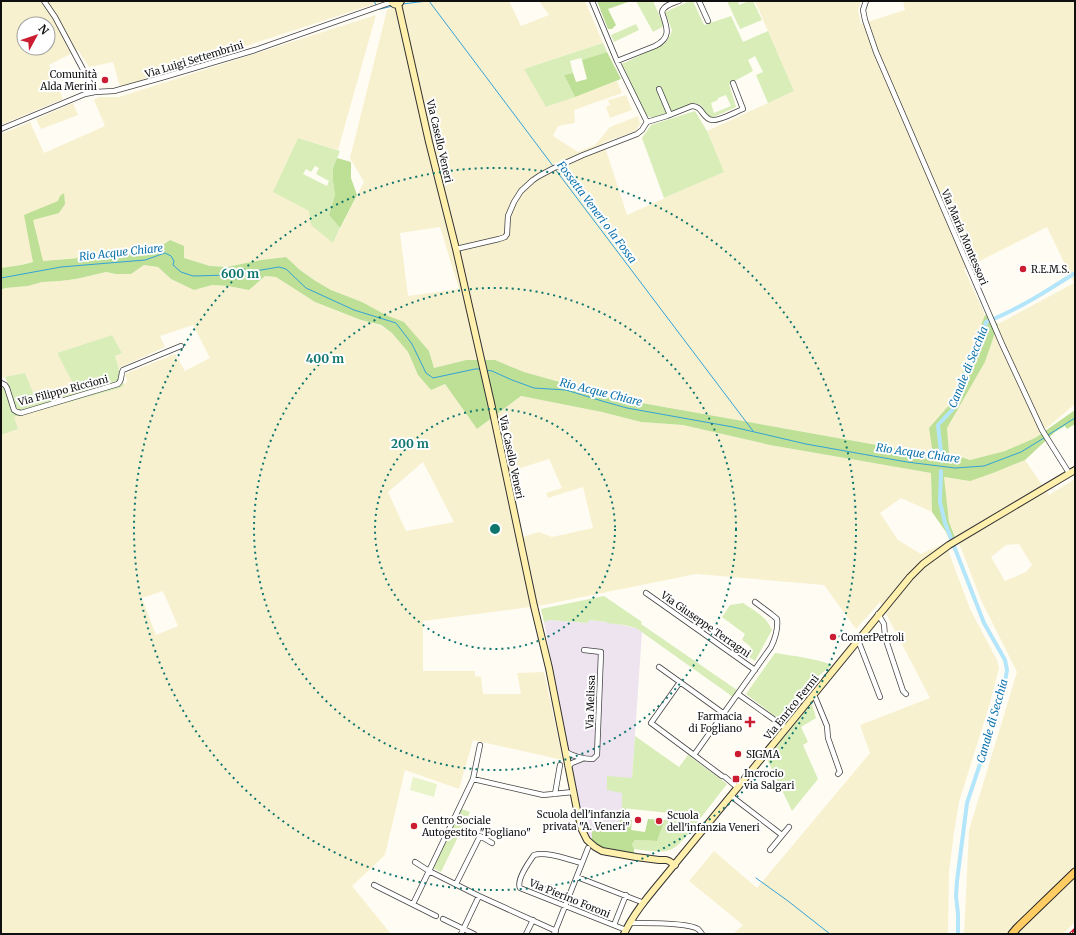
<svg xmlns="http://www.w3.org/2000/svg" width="1076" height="935" font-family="Merriweather,serif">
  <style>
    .industrial { fill: #ede4ef }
    .farmland { fill: #f8f1d0; fill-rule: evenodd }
    .green { fill: #d8edb8; fill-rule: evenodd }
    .forest { fill: #bddf96 }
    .pitch { fill: #e9f4cb }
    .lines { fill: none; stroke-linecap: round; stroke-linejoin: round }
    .stream { stroke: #34a2d7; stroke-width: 1 }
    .canal { stroke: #b3e5fb; stroke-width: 4 }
    .street-casing { stroke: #434343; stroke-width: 6 }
    .secondary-casing { stroke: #323232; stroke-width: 8 }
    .primary-casing { stroke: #212121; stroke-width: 9 }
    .street { stroke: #fff; stroke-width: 4.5 }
    .secondary { stroke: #fff0ae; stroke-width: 6 }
    .primary { stroke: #ffcd63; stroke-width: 7 }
    .rail-casing { stroke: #cb1c32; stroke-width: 2.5 }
    .rail { stroke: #fff; stroke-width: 1; stroke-dasharray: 3; stroke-linecap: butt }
    .ring { fill: none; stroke: #0f766e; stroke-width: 2; stroke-dasharray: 2 4 }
    .poi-dot { fill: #cb1c32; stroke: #fff; stroke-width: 1.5 }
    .labels { text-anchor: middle; stroke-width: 4; stroke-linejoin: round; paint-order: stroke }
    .street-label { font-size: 10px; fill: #101010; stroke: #fff }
    .poi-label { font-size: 10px; fill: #101010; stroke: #fff; text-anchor: start }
    .water-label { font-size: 11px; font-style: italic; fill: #0e73ac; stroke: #fff }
    .centre { fill: #0f766e; stroke: #fff; stroke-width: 2 }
    .ring-label { font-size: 12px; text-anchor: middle; font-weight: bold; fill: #0f766e; stroke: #fff; stroke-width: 4; stroke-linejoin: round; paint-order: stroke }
  </style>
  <rect width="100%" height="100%" fill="#fffcf3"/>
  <path class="industrial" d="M 549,620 L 588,623 L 588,620 L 607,622 L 636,628 L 642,632 L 632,778 L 622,792 L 622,808 L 619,826 L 597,832 L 592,831 L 592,841 L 583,829 L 544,622 Z"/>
  <path class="farmland" d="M 1,1 L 384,1 L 120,87 L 113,62 L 89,67 L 78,50 L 49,65 L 63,99 L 1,125 ZM 24,24 L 48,24 L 48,48 L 24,48 Z
    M 416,1 L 509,1 L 521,26 L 549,15 L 539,1 L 585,1 L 603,43 L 524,69 L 547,107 L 617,81 L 622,93 L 574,110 L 575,123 L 558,126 L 553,136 L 578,152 L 595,145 L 610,127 L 638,116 L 640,124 L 636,131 L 602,143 L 606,150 L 627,215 L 723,172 L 707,131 L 794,91 L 755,1 L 861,1 L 858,10 L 861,24 L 905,10 L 903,1 L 1075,1 L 1075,404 L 1035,438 L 1005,451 L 970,460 L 949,454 L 947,428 L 985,362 L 998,324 L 1074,283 L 1047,227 L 964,269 L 985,315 L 950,404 L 929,428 L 934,455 L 608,397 L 575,385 L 556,381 L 524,372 L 495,360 L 466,360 L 434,368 L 429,351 L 404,322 L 386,315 L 362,302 L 331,290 L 314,280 L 300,270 L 286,257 L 261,260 L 227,267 L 210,266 L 184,258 L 170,240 L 153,252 L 30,262 L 21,265 L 1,268 L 1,134 L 30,122 L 44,153 L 105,126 L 94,100 L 99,97 L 119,97 L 376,15 L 338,150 L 298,138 L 274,192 L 309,211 L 333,243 L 364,182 L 350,158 L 387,10 L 403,3 ZM 440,227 L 459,289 L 408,296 L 400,233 Z
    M 626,95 L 632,110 L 610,118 L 606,107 L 610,105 L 608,100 Z
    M 73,103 L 78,115 L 41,129 L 36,119 Z
    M 144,265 L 158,267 L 171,279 L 194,290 L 212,285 L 228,286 L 249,290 L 265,276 L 276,277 L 315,302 L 361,320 L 381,326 L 392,333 L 408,352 L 418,375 L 431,390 L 445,384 L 477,429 L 521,396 L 602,412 L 641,422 L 683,425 L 770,445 L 931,473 L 932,512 L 901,498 L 880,513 L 898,540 L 921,554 L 947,542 L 948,549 L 955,569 L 971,611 L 997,660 L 999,668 L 990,703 L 959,802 L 954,833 L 949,872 L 948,934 L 733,934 L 743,925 L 689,881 L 714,851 L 757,888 L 870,753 L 860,725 L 930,698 L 880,602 L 856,629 L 824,585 L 696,574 L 538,606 L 423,621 L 423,671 L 475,671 L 475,676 L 481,677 L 483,694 L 521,694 L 517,673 L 544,672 L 563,760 L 473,740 L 459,789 L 405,770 L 385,855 L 352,886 L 391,934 L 1,934 L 1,435 L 18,429 L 13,417 L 121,388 L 127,381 L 125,374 L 175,354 L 185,371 L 210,358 L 193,325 L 160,336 L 165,347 L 119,368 L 115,356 L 122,353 L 112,335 L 57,353 L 75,385 L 35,397 L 25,373 L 1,378 L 1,290 L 5,288 L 28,286 L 42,282 L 60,281 L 76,279 L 106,272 L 116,274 L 131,274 ZM 549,459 L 562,488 L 546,493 L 548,498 L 583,487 L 593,528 L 552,537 L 539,532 L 520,538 L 505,472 L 511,471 ZM 423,462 L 454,522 L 406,531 L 388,492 ZM 163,591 L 178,626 L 156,635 L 142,598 Z
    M 1025,460 L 1049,495 L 1075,479 L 1075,922 L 1063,934 L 964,934 L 969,830 L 1017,672 L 981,600 L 963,553 L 949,522 L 943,477 L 970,480 L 993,473 ZM 1019,544 L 1032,565 L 1026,572 L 1005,581 L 991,557 L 1006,545 Z"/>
  <path class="green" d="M 636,1 L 653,1 L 664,26 L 653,32 Z
    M 690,1 L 693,1 L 704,25 L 731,16 L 743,42 L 768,31 L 794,91 L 768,103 L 756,75 L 763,72 L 755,56 L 748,60 L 753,71 L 729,84 L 736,107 L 714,117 L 710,118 L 707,116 L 702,106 L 696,103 L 656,118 L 650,117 L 646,115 L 622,64 L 664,44 L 670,36 L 672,30 L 665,12 ZM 726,95 L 731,106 L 714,113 L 711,103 L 718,100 L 718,98 Z
    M 727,1 L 738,1 L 739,5 L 749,1 L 753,1 L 762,20 L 740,29 Z
    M 636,24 L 639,30 L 614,42 L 611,35 Z
    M 603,43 L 607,52 L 582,60 L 581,58 L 570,61 L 573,73 L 564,75 L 575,97 L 546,107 L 524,69 Z
    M 695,111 L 707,131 L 724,172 L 664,198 L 642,138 L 651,125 Z
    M 298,138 L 340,151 L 333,168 L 333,181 L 335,195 L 329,215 L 340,228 L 333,243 L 311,225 L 309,211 L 273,192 ZM 315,166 L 319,168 L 316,174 L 329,181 L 327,186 L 303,174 L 306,169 L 311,172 Z
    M 112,335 L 122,353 L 115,356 L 124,385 L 121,388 L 14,417 L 18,429 L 1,435 L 1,387 L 8,384 L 5,377 L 25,373 L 35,397 L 74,385 L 57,353 Z
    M 604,596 L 642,622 L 641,624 L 737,690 L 733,697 L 636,628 L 624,625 L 607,623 L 607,622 L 589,620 L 588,623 L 549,620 L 544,622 L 541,609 Z
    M 743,603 C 756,612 766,616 772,630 L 755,661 L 746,655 L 751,647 L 742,640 L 745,634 L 722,617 L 730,605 Z
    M 775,653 C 794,656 814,658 832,665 L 816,678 L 786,715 L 780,720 L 746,694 Z
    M 811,701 L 816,718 L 801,727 L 808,742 L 803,745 L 818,779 L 792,811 L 766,757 Z
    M 635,736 L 679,767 L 688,755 L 727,784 L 685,838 C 680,842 676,848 670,850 C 661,853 643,850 634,849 L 632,844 L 635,840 L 657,841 L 665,820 L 670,813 L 622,808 L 622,793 L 607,790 L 607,776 L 632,778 Z
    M 459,808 L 470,812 L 441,872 L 431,867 Z"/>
  <path class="forest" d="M 597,1 L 631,1 L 608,9 L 616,25 L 612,29 L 608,29 Z
    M 607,52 L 621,79 L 575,97 L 564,75 L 573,73 L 576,82 L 587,79 L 582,60 Z
    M 337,158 L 351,162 L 351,178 L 357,195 L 340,228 L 329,215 L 335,195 L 333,181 L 333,168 Z
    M 64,193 L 65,204 L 59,213 L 33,220 L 43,261 L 153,252 L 170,240 L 184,246 L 184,258 L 210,266 L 227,267 L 261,260 L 286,257 L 300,270 L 314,280 L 331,290 L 362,302 L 386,315 L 404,322 L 429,351 L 434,368 L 466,360 L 478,360 L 487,400 L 493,397 L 485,360 L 495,360 L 524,372 L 556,381 L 575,385 L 608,397 L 933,455 L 929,428 L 950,404 L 985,315 L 998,324 L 985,362 L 947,428 L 949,453 L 970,460 L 1005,451 L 1035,438 L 1075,410 L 1075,424 L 1067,429 L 1065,426 L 1055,432 L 1025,460 L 993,473 L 970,481 L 944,477 L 949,522 L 955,537 L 950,541 L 946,532 L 932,512 L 931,473 L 770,445 L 683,425 L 641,422 L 602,412 L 521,396 L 477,429 L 445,384 L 431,390 L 418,375 L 408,352 L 392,333 L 381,325 L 361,320 L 315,302 L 276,277 L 265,276 L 249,290 L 228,286 L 212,285 L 194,290 L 171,279 L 158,267 L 144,265 L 131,274 L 116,274 L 106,272 L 76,279 L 60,281 L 42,282 L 28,286 L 5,288 L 1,290 L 1,268 L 21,265 L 33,262 L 24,215 L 58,201 L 60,196 Z
    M 622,808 L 626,808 L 624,819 L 632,820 L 631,830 L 645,832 L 648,819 L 665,820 L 657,841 L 635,840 L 632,844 L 634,849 L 634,855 L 603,849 L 592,841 L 592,831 L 597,831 L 598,821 L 619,826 Z"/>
  <path class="pitch" d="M 413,777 L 437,784 L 434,797 L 410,790 Z"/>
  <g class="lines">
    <path class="stream" d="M 374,1 L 376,5
      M 429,1 L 553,166
      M 402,4 L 427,1
      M 380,9 L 393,6
      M 555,169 L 753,431
      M 1,278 L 61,267 L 145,260 L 165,253 L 171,256 L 174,261 L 173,265 L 181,272 L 193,276 L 231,275 L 279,267 L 286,269 L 306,288 L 354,310 L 396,323 L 412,344 L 426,373 L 433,378 L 475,369 L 480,369
      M 485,370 L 492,371 L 512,380 L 534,388 L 566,390 L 602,401 L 627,408 L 733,427 L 806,444 L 907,462 L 955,468 L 984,466 L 1021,452 L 1044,438
      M 1048,435 L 1075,418
      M 756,878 L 788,901 L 830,934"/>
    <path class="canal" d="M 942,461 L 938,425 L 953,409 L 983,333 L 986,322 C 1017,310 1047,291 1075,273
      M 941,471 L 940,502 L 945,523 L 984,623 L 1005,660 L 1007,670 L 1004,688 L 996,716 L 967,803 L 957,881 L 956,896 L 958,914 L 958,934"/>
    <defs>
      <path id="street" d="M 44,1 L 55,17 L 95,92
        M 699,1 L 708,21
        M 866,1 L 863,10 L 865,20 L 876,52 L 1002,344 L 1042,430 L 1069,473
        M 617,61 L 655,46 C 673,37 666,26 662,12 C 664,5 673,3 679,1
        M 659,89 L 670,115
        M 647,122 L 667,116 L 692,106 C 703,106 702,119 712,120 C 720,121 735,112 743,109 L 733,83
        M 1,129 L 85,94 L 95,92 L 114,91 L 164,77 L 255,50 L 392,2
        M 456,249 L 499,239 L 505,237 L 507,234 L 508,216 L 514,202 L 521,191 L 533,180 L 539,176 L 552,169 L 583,155 L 637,134 L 642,130 L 647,122 L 617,61 L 592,1
        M 1,383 L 5,385 L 7,388 L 14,410 L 17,412 L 21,413 L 118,384 C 123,380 120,375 123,370 L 181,346
        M 646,593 L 755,670
        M 878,614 L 884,624 L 885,637 L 903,691 L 906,694
        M 858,640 L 880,697
        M 659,667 L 723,713
        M 680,682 L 651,723 L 694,755 L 771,647 C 775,639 778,628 777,619 L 771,614 L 755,602
        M 738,694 L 786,728
        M 813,695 L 815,697 L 827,726 L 828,738 L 840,772 L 838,774
        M 566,752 C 575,757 583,759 593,759 L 597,755 L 601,652 L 584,650
        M 694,755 L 722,776
        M 568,767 L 572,763 L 582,759
        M 725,777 L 738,788
        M 473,779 L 480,745
        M 555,794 L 560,765
        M 731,796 L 782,835
        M 770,850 L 789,827
        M 415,862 L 429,871 L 473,779 L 543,795 L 573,792
        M 582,863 C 569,860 547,851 534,855 C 529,862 516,880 520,888 L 626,930
        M 577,877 L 644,903
        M 456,884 L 480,836 L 492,843
        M 374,885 L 436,916
        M 413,904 L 429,871 L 479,896 L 556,931
        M 443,919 L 474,934
        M 630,923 C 644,923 687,922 698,929 C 700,931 701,932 702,934
        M 614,925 L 626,895
        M 461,934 L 479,896
        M 526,934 L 533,920
        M 554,934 L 588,848"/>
      <path id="secondary" d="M 391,1 C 394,6 399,6 401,1
        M 398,4 L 429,142 L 456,249 L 491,403 L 534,606 L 549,668 L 577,810 L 582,830 L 587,840 L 595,847 L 602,851 L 636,857 L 659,860 L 666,860 L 669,861 L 675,865
        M 624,934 C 635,910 654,890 670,870 L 910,577 L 923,564 L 949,545 L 1075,470"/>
      <path id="primary" d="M 1012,934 L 1017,928 L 1075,872"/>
    </defs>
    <use href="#street" class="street-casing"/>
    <use href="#secondary" class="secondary-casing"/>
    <use href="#primary" class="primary-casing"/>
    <use href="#street" class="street"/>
    <use href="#secondary" class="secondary"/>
    <use href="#primary" class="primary"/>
    <defs>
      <path id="rail" d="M 1070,934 L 1075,929"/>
    </defs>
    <use href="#rail" class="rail-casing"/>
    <use href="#rail" class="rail"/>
  </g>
  <g class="ring">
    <circle cx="495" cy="529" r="120"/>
    <circle cx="495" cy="529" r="241"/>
    <circle cx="495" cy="529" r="361"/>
  </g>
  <g class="poi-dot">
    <circle cx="105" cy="80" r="4"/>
    <circle cx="1023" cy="269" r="4"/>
    <circle cx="833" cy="637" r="4"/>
    <path d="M748 716h4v4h4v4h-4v4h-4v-4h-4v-4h4z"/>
    <circle cx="738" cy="754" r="4"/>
    <rect x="732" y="775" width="8" height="8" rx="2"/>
    <circle cx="638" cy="820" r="4"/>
    <circle cx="659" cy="821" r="4"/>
    <circle cx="414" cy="826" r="4"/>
  </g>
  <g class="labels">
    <g class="street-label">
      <text transform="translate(194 59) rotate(-17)" y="4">Via Luigi Settembrini</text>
      <text transform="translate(440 141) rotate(77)" y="4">Via Casello Veneri</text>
      <text transform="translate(965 237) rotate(67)" y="4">Via Maria Montessori</text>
      <text transform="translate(63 390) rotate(-15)" y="4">Via Filippo Riccioni</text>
      <text transform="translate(512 457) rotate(78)" y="4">Via Casello Veneri</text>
      <text transform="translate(706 624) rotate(35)" y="4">Via Giuseppe Terragni</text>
      <text transform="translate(590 702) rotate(-88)" y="4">Via Melissa</text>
      <text transform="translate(791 707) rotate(-51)" y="4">Via Enrico Fermi</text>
      <text transform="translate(570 898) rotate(22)" y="4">Via Pierino Foroni</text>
    </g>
    <g class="poi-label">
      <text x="97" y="78" text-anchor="end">Comunità<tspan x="97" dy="12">Alda Merini</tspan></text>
      <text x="1031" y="273">R.E.M.S.</text>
      <text x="841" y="641">ComerPetroli</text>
      <text x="742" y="720" text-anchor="end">Farmacia<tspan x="742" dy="12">di Fogliano</tspan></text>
      <text x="746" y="758">SIGMA</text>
      <text x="744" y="777">Incrocio<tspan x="744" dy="12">via Salgari</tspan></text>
      <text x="630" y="818" text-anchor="end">Scuola dell'infanzia<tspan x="630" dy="12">privata "A. Veneri"</tspan></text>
      <text x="667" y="819">Scuola<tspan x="667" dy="12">dell'infanzia Veneri</tspan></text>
      <text x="422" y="824">Centro Sociale<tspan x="422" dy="12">Autogestito "Fogliano"</tspan></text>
    </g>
    <g class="water-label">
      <text transform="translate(597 212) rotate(53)" y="4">Fossetta Veneri o la Fossa</text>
      <text transform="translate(121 252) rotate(-6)" y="4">Rio Acque Chiare</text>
      <text transform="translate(968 367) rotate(-68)" y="4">Canale di Secchia</text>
      <text transform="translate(601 392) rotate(14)" y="4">Rio Acque Chiare</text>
      <text transform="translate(918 453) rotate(8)" y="4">Rio Acque Chiare</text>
      <text transform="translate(992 721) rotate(-74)" y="4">Canale di Secchia</text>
    </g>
  </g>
  <circle cx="495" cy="529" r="6" class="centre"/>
  <g class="ring-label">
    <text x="240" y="278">600 m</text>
    <text x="325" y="363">400 m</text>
    <text x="410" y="448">200 m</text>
  </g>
  <rect width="1076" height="935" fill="none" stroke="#101010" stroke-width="4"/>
  <g transform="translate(36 36) rotate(50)"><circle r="19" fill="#ffffff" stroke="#9f9f9f"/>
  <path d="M0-3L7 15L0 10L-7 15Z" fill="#cb1c32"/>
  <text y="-6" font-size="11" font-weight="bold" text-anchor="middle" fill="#101010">N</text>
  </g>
</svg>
